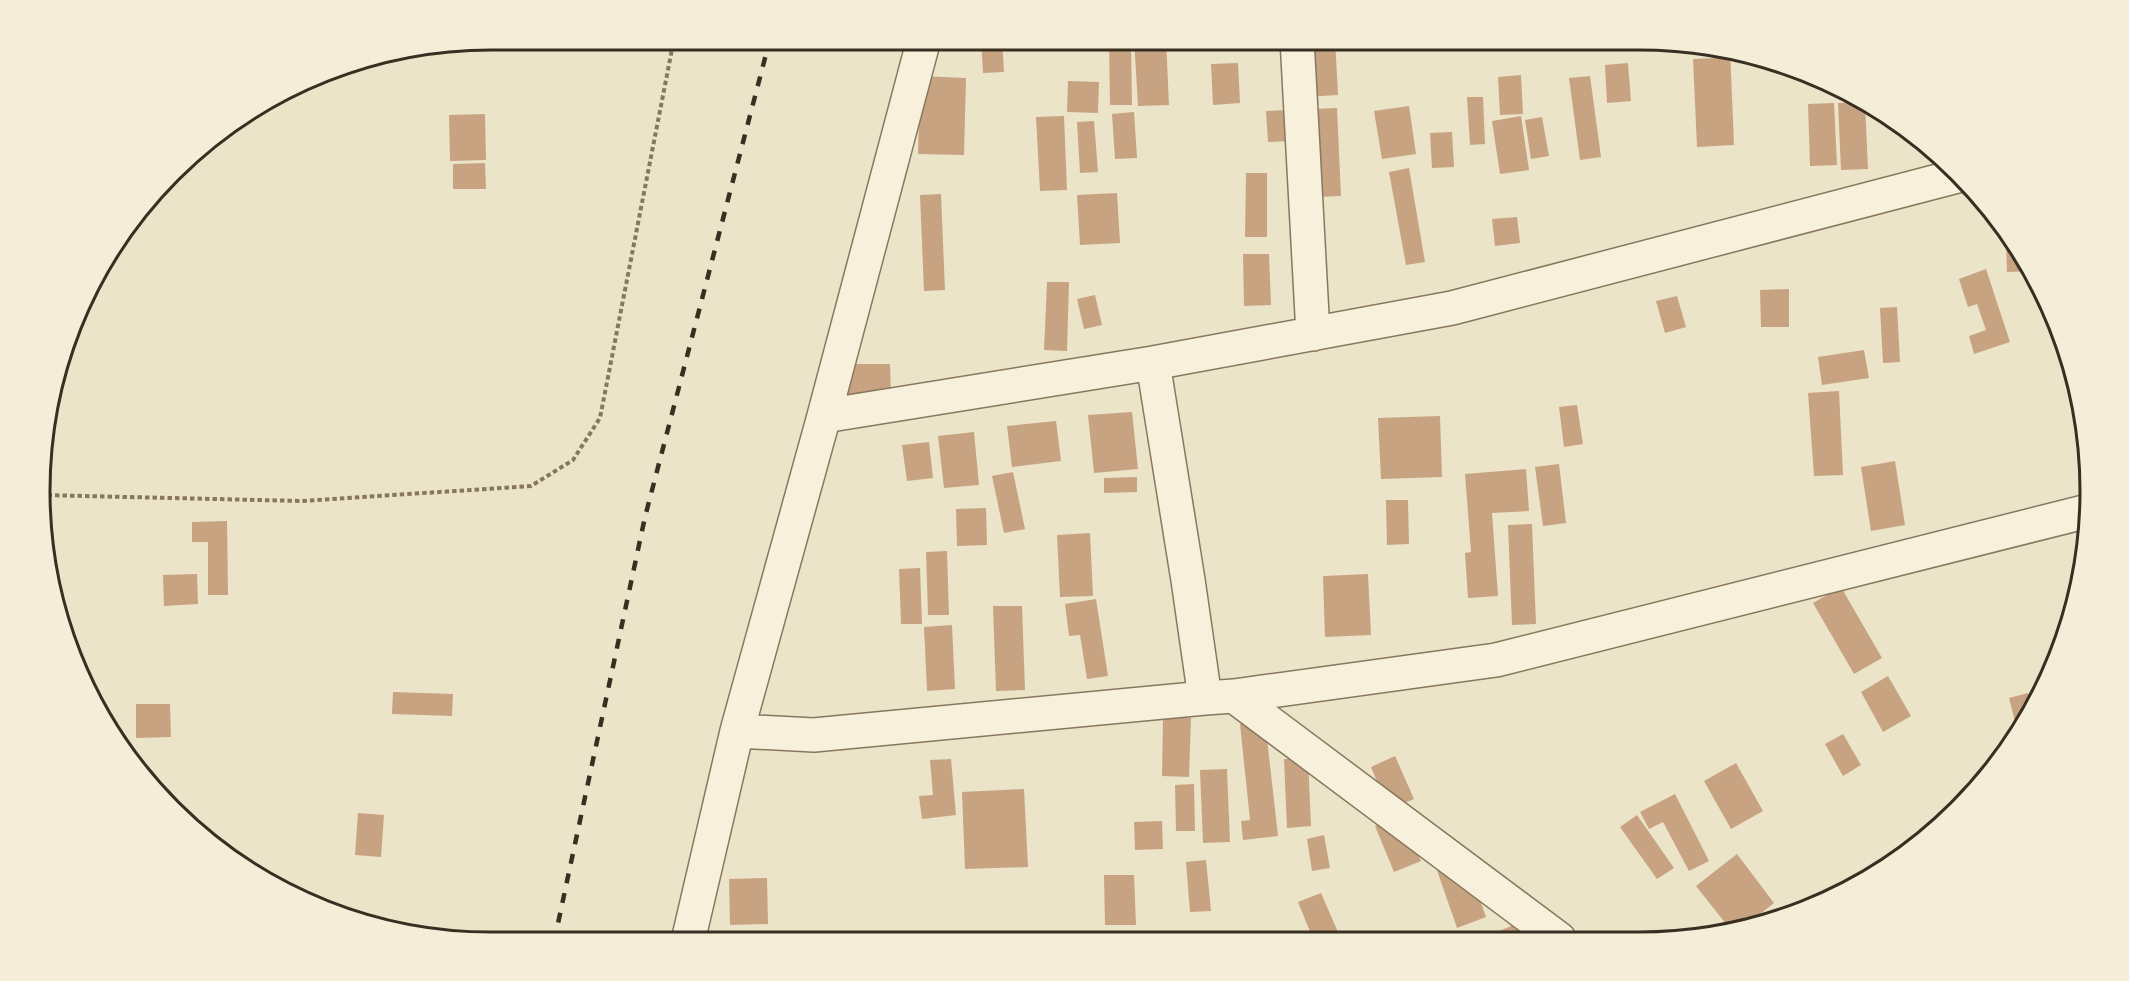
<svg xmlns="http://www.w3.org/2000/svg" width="2129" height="981" font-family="Literata,serif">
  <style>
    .building { fill: #c7a381 }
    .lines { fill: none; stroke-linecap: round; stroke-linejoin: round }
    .minor-casing { stroke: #87775e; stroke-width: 36 }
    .path { stroke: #87775e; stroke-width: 4; stroke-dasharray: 4.5 3; stroke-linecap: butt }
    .minor { stroke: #f7f0db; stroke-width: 33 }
    .rail { stroke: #382e21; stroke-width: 4.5; stroke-dasharray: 10 10; stroke-linecap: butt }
    .rim { fill: none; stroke: #382e21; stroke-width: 3 }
  </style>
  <rect width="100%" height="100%" fill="#ece4c8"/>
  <path class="building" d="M 981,39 L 1002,39 L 1004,72 L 983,73 Z
    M 1109,39 L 1131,39 L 1132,105 L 1110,105 Z
    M 1134,39 L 1166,39 L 1169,105 L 1138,106 Z
    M 1314,39 L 1335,39 L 1338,95 L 1286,98 L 1284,46 L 1315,45 Z
    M 1714,46 L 1730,49 L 1734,145 L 1697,147 L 1693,59 L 1715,58 Z
    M 1238,63 L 1240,103 L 1213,105 L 1211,64 Z
    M 1628,63 L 1631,101 L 1607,103 L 1605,65 Z
    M 1521,75 L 1523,114 L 1500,115 L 1498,77 Z
    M 920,76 L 966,78 L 964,155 L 918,154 Z
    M 1590,76 L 1601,157 L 1580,160 L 1569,78 Z
    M 1068,81 L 1099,82 L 1098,113 L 1067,112 Z
    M 1467,97 L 1483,97 L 1485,144 L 1470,145 Z
    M 1865,102 L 1868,169 L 1841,170 L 1838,103 Z
    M 1834,103 L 1837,165 L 1810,166 L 1808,104 Z
    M 1409,106 L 1416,154 L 1382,159 L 1374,111 Z
    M 1337,108 L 1341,196 L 1314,197 L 1311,140 L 1268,142 L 1266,111 Z
    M 1134,112 L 1137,158 L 1115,159 L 1112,114 Z
    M 485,114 L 486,160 L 450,161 L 449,115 Z
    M 1064,116 L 1067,190 L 1040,191 L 1036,117 Z
    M 1521,116 L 1529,170 L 1500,174 L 1492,121 Z
    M 1542,117 L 1549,156 L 1531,159 L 1525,120 Z
    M 1094,121 L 1098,172 L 1080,173 L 1077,122 Z
    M 1452,132 L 1454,167 L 1432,168 L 1430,133 Z
    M 485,163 L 486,189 L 453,189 L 453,164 Z
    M 1409,168 L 1425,262 L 1406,265 L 1389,172 Z
    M 1246,173 L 1267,173 L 1267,237 L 1245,237 Z
    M 1117,193 L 1120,243 L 1080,245 L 1077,195 Z
    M 941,194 L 945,290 L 924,291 L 920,195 Z
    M 1517,217 L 1520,243 L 1495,246 L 1492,219 Z
    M 2014,240 L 2014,241 L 2031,271 L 2007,272 L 2006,241 Z
    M 1243,254 L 1269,254 L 1271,305 L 1244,306 Z
    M 1986,269 L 2010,342 L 1974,354 L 1969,336 L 1986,330 L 1977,304 L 1968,307 L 1959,279 Z
    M 1047,282 L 1069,282 L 1067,351 L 1044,350 Z
    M 1789,289 L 1789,327 L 1761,327 L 1760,290 Z
    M 1095,295 L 1102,325 L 1084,329 L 1077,299 Z
    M 1677,296 L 1686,327 L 1665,333 L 1656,301 Z
    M 1897,307 L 1900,362 L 1883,363 L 1880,308 Z
    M 1864,350 L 1869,378 L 1822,385 L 1818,357 Z
    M 845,364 L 890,364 L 891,394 L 846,394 Z
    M 1839,391 L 1843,475 L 1814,476 L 1808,393 Z
    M 1577,405 L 1583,444 L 1564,447 L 1559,407 Z
    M 1132,412 L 1138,469 L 1094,473 L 1088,415 Z
    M 1440,416 L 1442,477 L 1381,479 L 1378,418 Z
    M 1056,421 L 1061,461 L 1012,467 L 1007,426 Z
    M 974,432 L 979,485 L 944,488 L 938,436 Z
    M 929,442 L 933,478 L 907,481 L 902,445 Z
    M 1895,461 L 1905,525 L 1871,531 L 1861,467 Z
    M 1559,464 L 1566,523 L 1543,526 L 1535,467 Z
    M 1526,469 L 1529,511 L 1492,513 L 1498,596 L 1468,598 L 1465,553 L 1471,552 L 1465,474 Z
    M 1013,472 L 1025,529 L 1004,533 L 992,476 Z
    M 1137,477 L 1137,492 L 1104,493 L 1104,478 Z
    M 1386,500 L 1408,500 L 1409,544 L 1387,545 Z
    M 986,508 L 987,545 L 957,546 L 956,509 Z
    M 227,521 L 228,595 L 208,595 L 208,542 L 192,542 L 192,522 Z
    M 1532,524 L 1536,624 L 1512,625 L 1508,525 Z
    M 1090,533 L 1093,596 L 1060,597 L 1057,535 Z
    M 947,551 L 949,615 L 928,615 L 926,552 Z
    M 920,568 L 922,624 L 901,624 L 899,569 Z
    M 197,574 L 198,604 L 164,606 L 163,575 Z
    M 1368,574 L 1371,635 L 1325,637 L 1323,576 Z
    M 1841,587 L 1882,658 L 1854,674 L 1813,603 Z
    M 1096,599 L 1108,676 L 1087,679 L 1080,635 L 1069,636 L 1065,604 Z
    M 993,606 L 1022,606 L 1025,690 L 996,691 Z
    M 952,625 L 955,689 L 927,691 L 924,627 Z
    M 1888,676 L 1911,716 L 1883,732 L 1861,692 Z
    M 393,692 L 453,694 L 452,716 L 392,714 Z
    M 2028,693 L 2032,705 L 2017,729 L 2009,698 Z
    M 136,704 L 170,704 L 171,737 L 136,738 Z
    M 1163,717 L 1191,718 L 1189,777 L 1162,776 Z
    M 1265,721 L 1278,836 L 1243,840 L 1241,821 L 1250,820 L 1240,724 Z
    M 1843,734 L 1861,765 L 1843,776 L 1825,744 Z
    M 1395,756 L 1414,799 L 1389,810 L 1371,767 Z
    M 1308,758 L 1311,826 L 1287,828 L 1284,759 Z
    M 951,759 L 956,815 L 922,819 L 919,796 L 933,795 L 930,760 Z
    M 1736,763 L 1763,811 L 1731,829 L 1704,781 Z
    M 1227,769 L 1230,842 L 1203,843 L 1200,770 Z
    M 1194,784 L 1195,831 L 1176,831 L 1175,785 Z
    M 1024,789 L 1028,867 L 965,869 L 962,792 Z
    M 1675,794 L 1709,861 L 1689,871 L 1663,822 L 1649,829 L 1640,812 Z
    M 358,813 L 384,815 L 381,857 L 355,855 Z
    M 1403,815 L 1421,861 L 1394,872 L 1375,826 Z
    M 1637,815 L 1674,868 L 1657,879 L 1620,827 Z
    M 1162,821 L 1163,849 L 1135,850 L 1134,822 Z
    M 1324,835 L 1330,868 L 1312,871 L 1307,839 Z
    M 1460,843 L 1486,917 L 1457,928 L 1431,853 Z
    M 1737,854 L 1774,903 L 1750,922 L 1745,917 L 1730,929 L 1696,886 Z
    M 1206,860 L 1211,911 L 1190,912 L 1186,862 Z
    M 1104,875 L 1134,875 L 1136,925 L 1105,925 Z
    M 767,878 L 768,924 L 730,925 L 729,879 Z
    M 1321,893 L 1341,939 L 1313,939 L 1298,902 Z
    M 1526,920 L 1534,939 L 1503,939 L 1499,931 Z"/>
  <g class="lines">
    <defs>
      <path id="minor" d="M 1297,39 L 1313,334
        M 1153,363 L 1188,580 L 1205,698 L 1234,696 L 1496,660 L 2088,511
        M 824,416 L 1153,363 L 1452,308 L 1961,175
        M 1234,696 L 1559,939
        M 737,731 L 814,735 L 1205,698
        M 688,941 L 737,731 L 824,416 L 924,39"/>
    </defs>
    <use href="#minor" class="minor-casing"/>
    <path class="path" d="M 40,495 L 302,501 L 531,486 L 573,460 L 600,418 L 674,39"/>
    <use href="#minor" class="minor"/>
    <path class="rail" d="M 554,942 L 645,517 L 770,39"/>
  </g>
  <path d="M0 0H2129V981H0ZM491 50H1639A441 441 0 0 1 2080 491V491A441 441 0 0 1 1639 932H491A441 441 0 0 1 50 491V491A441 441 0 0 1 491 50Z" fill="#f4edd7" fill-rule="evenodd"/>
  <path class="rim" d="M491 50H1639A441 441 0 0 1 2080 491V491A441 441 0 0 1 1639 932H491A441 441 0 0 1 50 491V491A441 441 0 0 1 491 50Z"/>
</svg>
